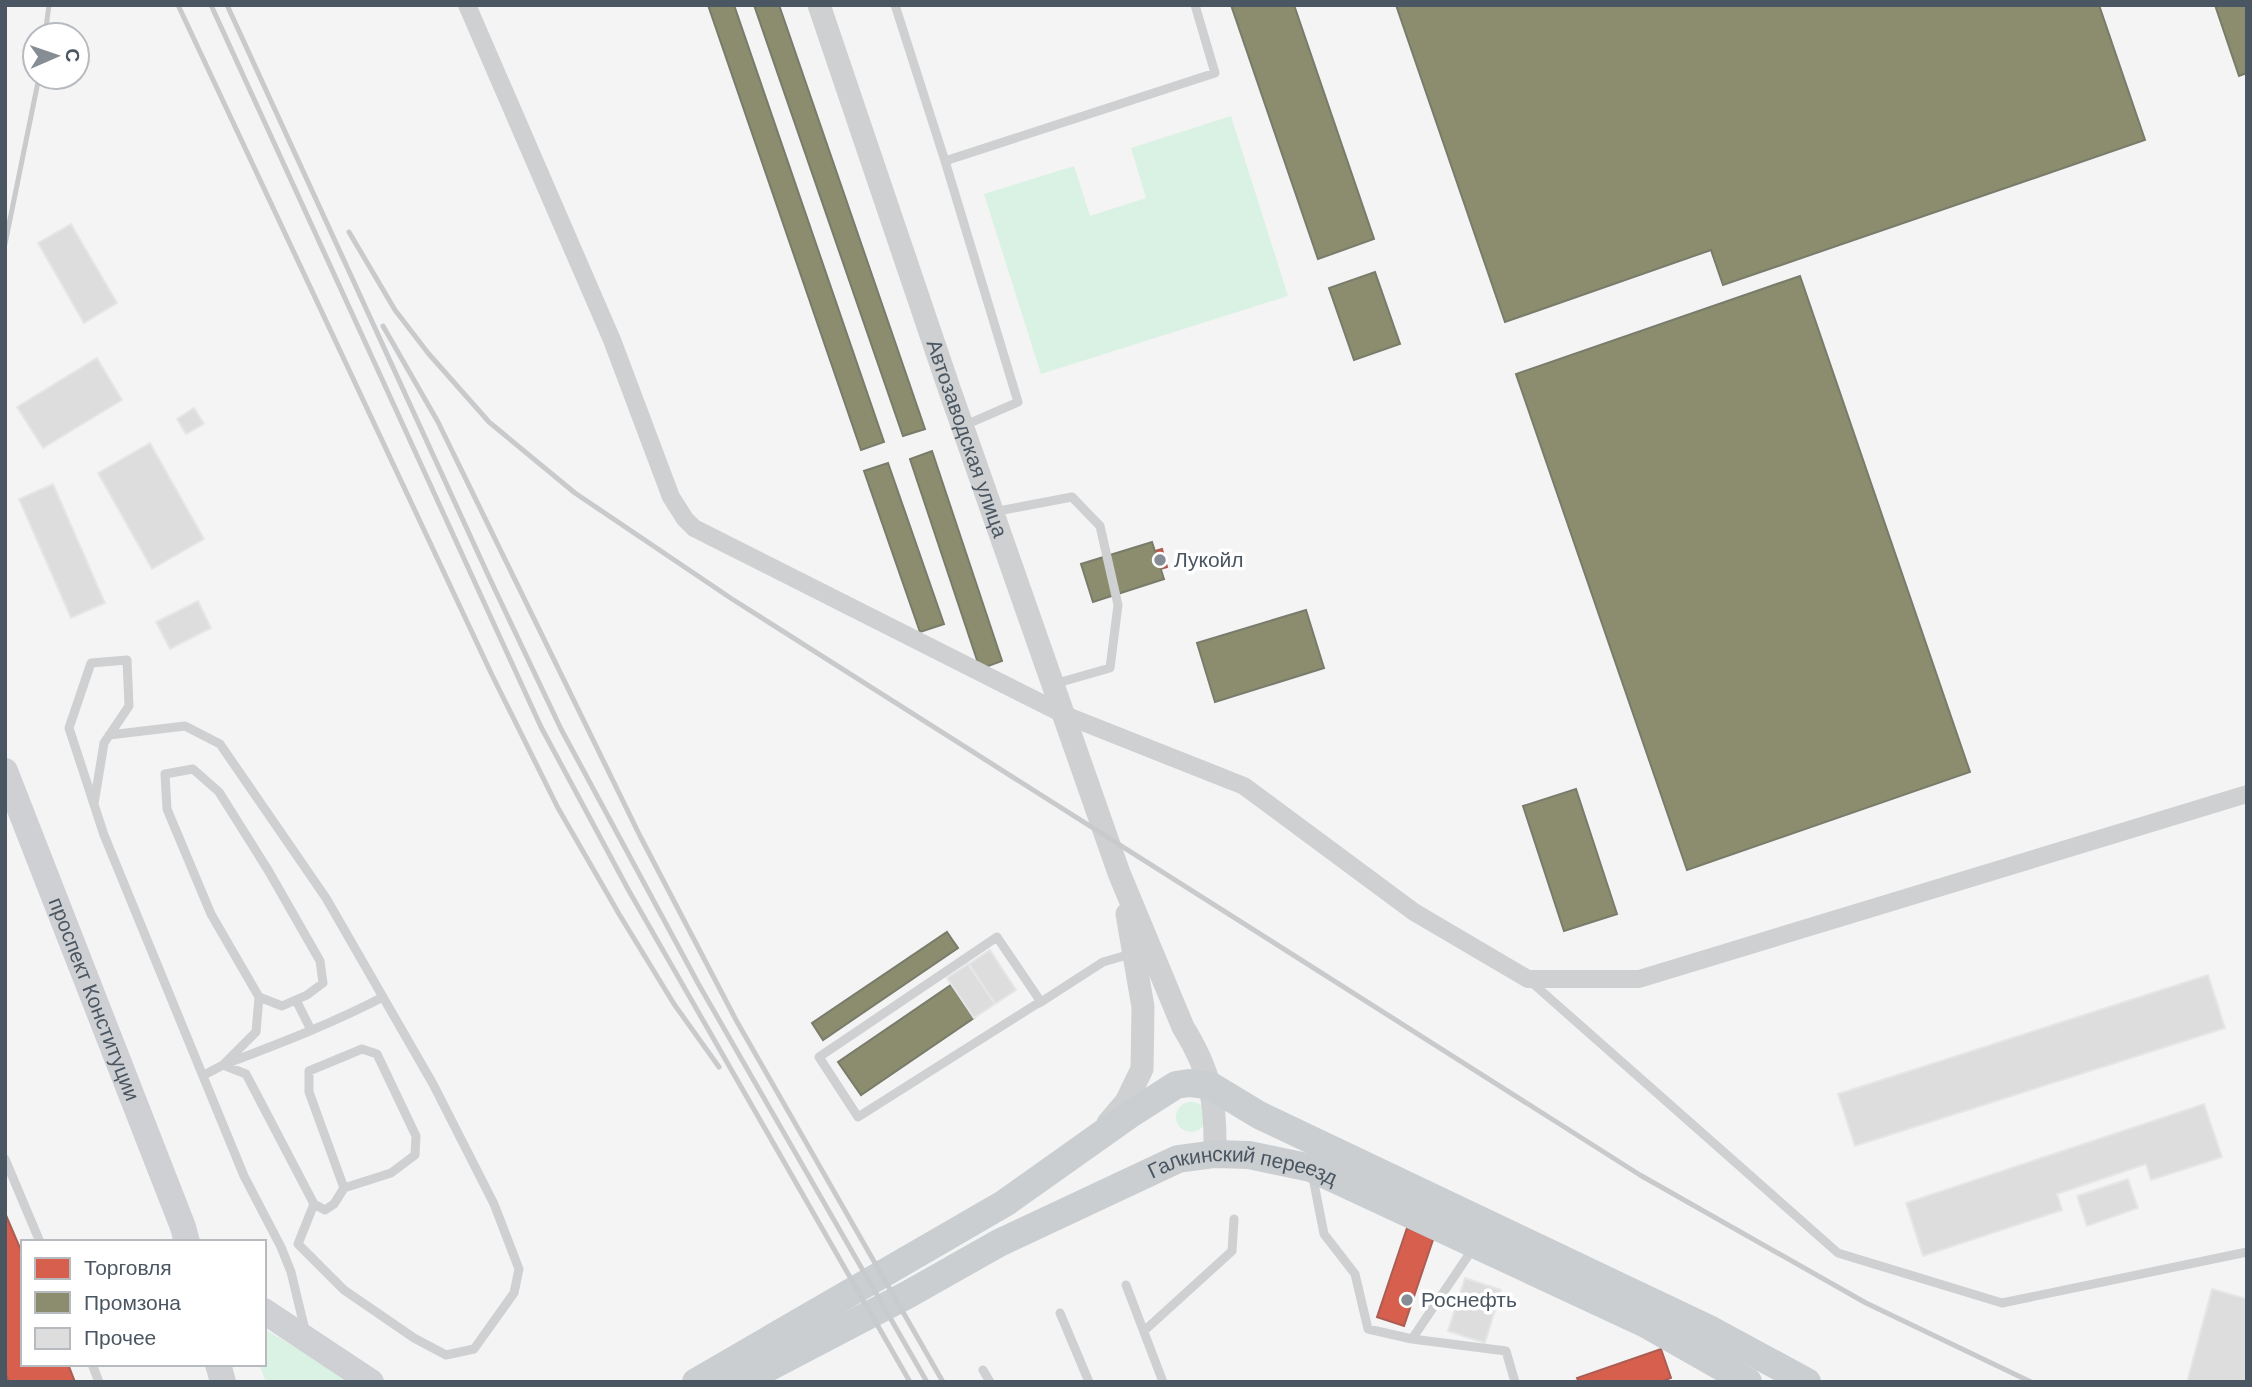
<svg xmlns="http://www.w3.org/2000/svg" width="2252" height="1387" font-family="'DM Sans',sans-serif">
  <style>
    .green { fill: #d9f2e3 }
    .shops { fill: #d6604d; stroke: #ac5d53; stroke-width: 2 }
    .industry { fill: #8c8c6e; stroke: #787c6a; stroke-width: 2 }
    .building { fill: #ddddde; stroke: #e5e6e7; stroke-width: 2 }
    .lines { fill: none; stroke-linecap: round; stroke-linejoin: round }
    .service { stroke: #ced0d2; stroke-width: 9 }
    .minor { stroke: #ced0d2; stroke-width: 18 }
    .tertiary { stroke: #ced0d2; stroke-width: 23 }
    .secondary { stroke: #ced0d4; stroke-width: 26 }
    .primary { stroke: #caced1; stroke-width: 28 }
    .rail { stroke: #c9cacc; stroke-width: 5 }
    .poi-dot { fill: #868d94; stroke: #fff; stroke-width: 2.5 }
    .labels { text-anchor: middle; stroke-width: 7; stroke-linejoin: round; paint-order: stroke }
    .street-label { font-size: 21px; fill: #4a5661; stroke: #fff }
    .poi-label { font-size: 21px; fill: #4a5661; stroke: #fff; text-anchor: start }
  </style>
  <rect width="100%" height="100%" fill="#f4f4f4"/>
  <path class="green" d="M 1231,116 L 1288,296 L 1041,374 L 984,194 L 1074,166 L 1090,216 L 1146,198 L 1131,148 Z
    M1176 1117a15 15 0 1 1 30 0a15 15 0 1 1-30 0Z
    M 264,1329 L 347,1377 L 345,1382 L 266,1382 L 259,1364 L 264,1364 Z"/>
  <path class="shops" d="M 1162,549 L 1167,567 L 1157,570 L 1152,552 Z
    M 5,1213 L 23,1255 L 23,1364 L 68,1364 L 75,1382 L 9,1382 L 5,1372 Z
    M 1407,1228 L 1434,1237 L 1404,1326 L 1377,1317 Z
    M 1661,1349 L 1671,1378 L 1660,1382 L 1579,1382 L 1577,1378 Z"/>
  <path class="industry" d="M 708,5 L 734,5 L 884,442 L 861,450 Z
    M 754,5 L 779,5 L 925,429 L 903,436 Z
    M 1231,5 L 1294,5 L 1374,239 L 1318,259 Z
    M 1396,5 L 2099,5 L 2145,140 L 1723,285 L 1711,250 L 1505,322 Z
    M 2215,5 L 2247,5 L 2247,73 L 2239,76 Z
    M 1375,272 L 1400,344 L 1354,360 L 1329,288 Z
    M 1800,276 L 1970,772 L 1687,870 L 1516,374 Z
    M 932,451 L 1002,661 L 980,669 L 910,459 Z
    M 888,463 L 944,624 L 920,632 L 864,471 Z
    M 1152,542 L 1164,579 L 1093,602 L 1081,564 Z
    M 1306,610 L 1324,668 L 1215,702 L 1197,643 Z
    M 1576,789 L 1617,914 L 1564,931 L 1523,806 Z
    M 947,932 L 958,948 L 823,1040 L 812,1023 Z
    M 951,985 L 974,1018 L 861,1095 L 838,1062 Z"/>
  <path class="building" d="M 71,224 L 117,303 L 84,323 L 38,243 Z
    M 97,358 L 122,400 L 43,448 L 17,407 Z
    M 194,408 L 204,424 L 186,434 L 177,419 Z
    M 150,443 L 204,539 L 152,569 L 98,473 Z
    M 53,484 L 105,603 L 71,618 L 19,499 Z
    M 198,601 L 211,628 L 170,649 L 156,622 Z
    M 990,950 L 1016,990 L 995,1004 L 969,964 Z
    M 968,964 L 995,1004 L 974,1018 L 947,978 Z
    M 2208,975 L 2225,1028 L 1855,1146 L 1838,1094 Z
    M 2204,1104 L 2222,1157 L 2151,1180 L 2146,1164 L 2057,1194 L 2062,1210 L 1923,1256 L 1906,1203 Z
    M 2128,1179 L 2138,1208 L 2087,1226 L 2077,1196 Z
    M 1465,1278 L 1501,1290 L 1485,1343 L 1448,1331 Z
    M 2212,1289 L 2247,1299 L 2247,1382 L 2187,1382 Z"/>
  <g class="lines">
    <path class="service" d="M 895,5 L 945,161
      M 963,426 L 1018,402 L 945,161 L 1215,73 L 1195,5
      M 993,512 L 1072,497 L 1100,526 L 1118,605 L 1110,668 L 1054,684
      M 109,735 L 185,726 L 220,744 L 326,898 L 433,1084 L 494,1204 L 519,1269 L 514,1293 L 474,1349 L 446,1355 L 414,1338 L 344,1290 L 298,1244 L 314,1204 L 246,1074 L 223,1065 L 204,1075
      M 94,804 L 104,743 L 129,706 L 127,660 L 91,663 L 69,728 L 104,835 L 244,1176 L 281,1247 L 291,1272 L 305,1330
      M 1529,980 L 1838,1253 L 2002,1303 L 2247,1252
      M 296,1000 L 311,1030
      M 1041,1002 L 997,937 L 819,1057 L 858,1117 L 1035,1005 L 1041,1002 L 1103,962 L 1134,953
      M 228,1063 C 281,1043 333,1023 383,997
      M 223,1065 L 256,1032 L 259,997 L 211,914 L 167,809 L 165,774 L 193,769 L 219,792 L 268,870 L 320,961 L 323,983 L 307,995 L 282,1006 L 259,997
      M 5,1159 L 40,1242
      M 1312,1173 L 1324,1234 L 1355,1274 L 1368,1329 L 1412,1339 L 1474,1247
      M 314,1204 L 325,1210 L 334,1204 L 344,1188 L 309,1092 L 309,1071 L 362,1049 L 377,1054 L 416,1136 L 415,1155 L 391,1173 L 344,1188
      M 1126,1285 L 1163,1382
      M 1060,1313 L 1089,1382
      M 1144,1331 L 1232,1251 L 1234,1219
      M 1412,1339 L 1506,1351 L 1515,1382
      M 92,1364 L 99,1382
      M 983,1370 L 990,1382"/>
    <path class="minor" d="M 467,5 L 612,340 L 671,497 L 685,519 L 694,528 L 1065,715 L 1244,786 L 1414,912 L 1528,979 L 1639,979 L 2247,794"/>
    <g class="tertiary">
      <path id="s1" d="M 819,5 L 950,391 L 1119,873 L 1183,1027 C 1211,1072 1216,1102 1215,1154"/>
      <path d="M 1108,1123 L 1126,1102 L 1142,1069 L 1143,1007 L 1127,914"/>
    </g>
    <g class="secondary">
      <path id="s2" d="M 5,771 L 183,1227 L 187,1242"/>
      <path d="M 264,1311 L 371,1382"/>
      <path d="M 218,1364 L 223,1382"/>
    </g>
    <g class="primary">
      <path d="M 696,1382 L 1005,1203 L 1129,1115 L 1176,1085 L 1189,1083 L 1211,1086 L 1259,1115 L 1711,1330 L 1807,1382"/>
      <path id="s3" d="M 741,1382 L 907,1295 L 999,1243 L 1178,1159 L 1215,1154 L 1249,1155 L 1311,1168 L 1646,1324 L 1748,1382"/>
    </g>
    <path class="rail" d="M 178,5 L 492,675 L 558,808 L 619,914 L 674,1004 L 719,1067
      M 211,5 L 541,727 L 629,891 L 910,1382
      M 227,5 L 489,577 L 561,729 L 699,985 L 927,1382
      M 45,35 L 49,5
      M 349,232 L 395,310 L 428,353 L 489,422 L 575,493 L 732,599 L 1640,1175 L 1866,1303 L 2031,1382
      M 5,244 L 39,77
      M 383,326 L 438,422 L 639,834 L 736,1020 L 943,1382"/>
  </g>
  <g class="poi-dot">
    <circle cx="1160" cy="560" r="7"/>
    <circle cx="1407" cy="1300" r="7"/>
  </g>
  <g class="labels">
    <g class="street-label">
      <text dy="7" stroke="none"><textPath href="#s1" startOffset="458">Автозаводская улица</textPath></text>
      <text dy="7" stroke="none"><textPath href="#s2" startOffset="245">проспект Конституции</textPath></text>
      <text dy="7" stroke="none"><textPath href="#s3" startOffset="556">Галкинский переезд</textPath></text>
    </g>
    <g class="poi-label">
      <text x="1174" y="567">Лукойл</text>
      <text x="1421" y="1307">Роснефть</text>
    </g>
  </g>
  <rect width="2252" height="1387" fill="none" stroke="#4a5661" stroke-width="14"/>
  <rect x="21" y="1240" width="245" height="126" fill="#ffffff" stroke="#b7bbc0" stroke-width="2"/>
  <rect x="35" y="1258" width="35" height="21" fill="#d6604d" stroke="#b7bbc0" stroke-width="2"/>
  <text x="84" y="1275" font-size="21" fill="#4a5661">Торговля</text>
  <rect x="35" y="1292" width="35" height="21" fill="#8c8c6e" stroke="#b7bbc0" stroke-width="2"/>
  <text x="84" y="1310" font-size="21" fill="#4a5661">Промзона</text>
  <rect x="35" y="1328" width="35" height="21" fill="#ddddde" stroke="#b7bbc0" stroke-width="2"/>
  <text x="84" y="1345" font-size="21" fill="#4a5661">Прочее</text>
  <g transform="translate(56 56) rotate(88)"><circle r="33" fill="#ffffff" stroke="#b7bbc0" stroke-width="2"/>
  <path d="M0-5L12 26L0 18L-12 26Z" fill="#868d94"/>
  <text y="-10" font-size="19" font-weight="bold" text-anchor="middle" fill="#4a5661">С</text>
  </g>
</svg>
